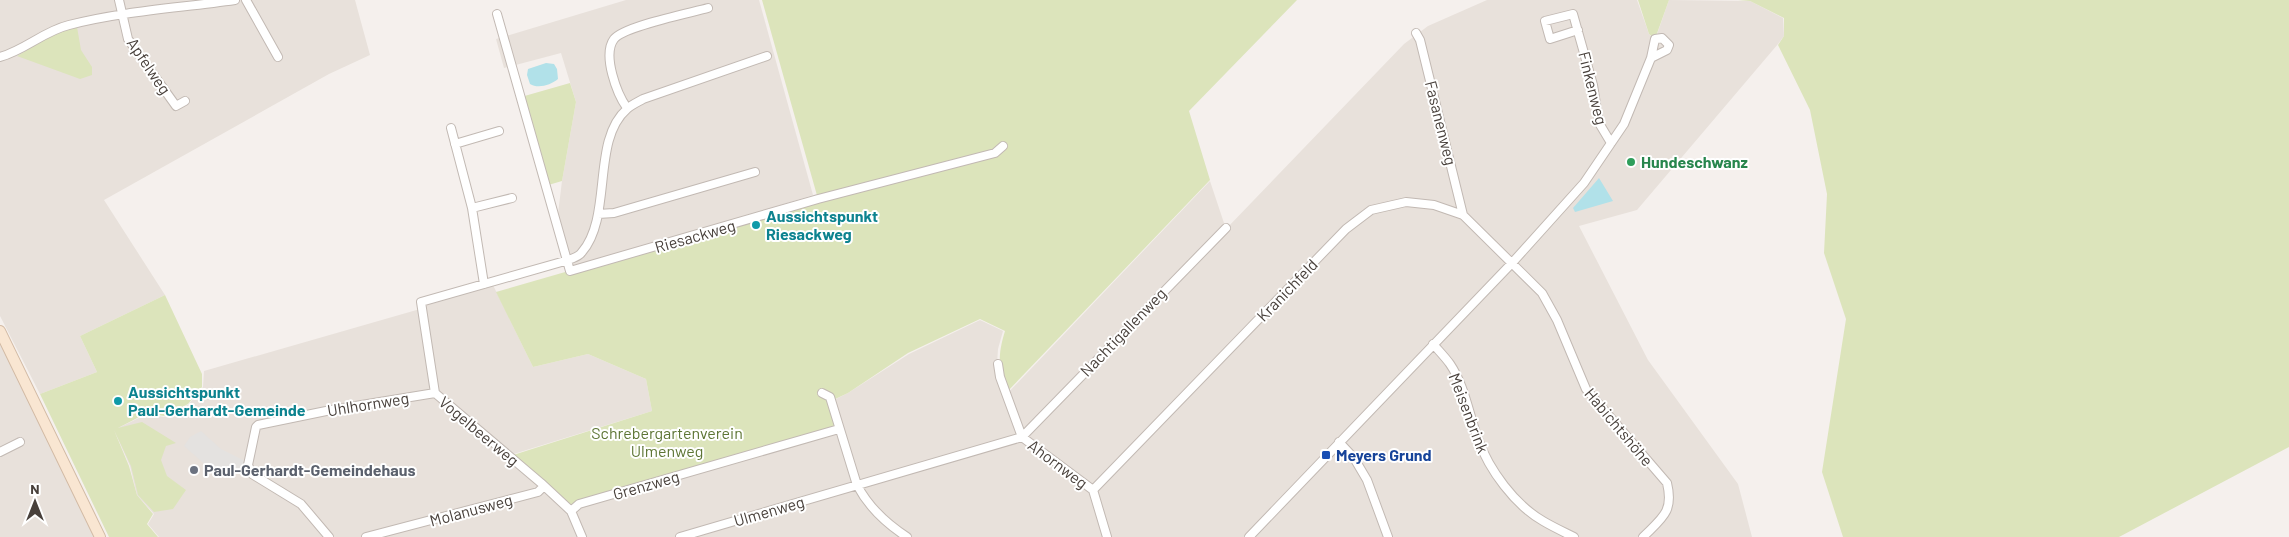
<svg xmlns="http://www.w3.org/2000/svg" width="2289" height="537" font-family="Barlow,sans-serif">
  <style>
    .residential { fill: #e8e1db }
    .green { fill: #dce4bb }
    .parking { fill: #e4e2e0 }
    .water { fill: #b1e1e9 }
    .lines { fill: none; stroke-linecap: round; stroke-linejoin: round }
    .street-casing { stroke: #c2b9b3; stroke-width: 10 }
    .secondary-casing { stroke: #d2baa4; stroke-width: 12 }
    .street { stroke: #fff; stroke-width: 8 }
    .secondary { stroke: #f9e6d2; stroke-width: 10 }
    .leisure-dot { fill: #2e9e5b; stroke: #fff; stroke-width: 2 }
    .culture-dot { fill: #0f9aa8; stroke: #fff; stroke-width: 2 }
    .transit-dot { fill: #1a4fb4; stroke: #fff; stroke-width: 2 }
    .worship-dot { fill: #6b7280; stroke: #fff; stroke-width: 2 }
    .labels { text-anchor: middle; stroke-width: 4; stroke-linejoin: round; paint-order: stroke }
    .street-label { font-size: 16px; fill: #48403b; stroke: #fff }
    .leisure-label { font-size: 16px; font-weight: bold; fill: #27864d; stroke: #fff; text-anchor: start }
    .culture-label { font-size: 16px; font-weight: bold; fill: #0d838f; stroke: #fff; text-anchor: start }
    .park-label { font-size: 16px; fill: #5d7534; stroke: #fff }
    .transit-label { font-size: 16px; font-weight: bold; fill: #164399; stroke: #fff; text-anchor: start }
    .worship-label { font-size: 16px; font-weight: bold; fill: #5b616d; stroke: #fff; text-anchor: start }
  </style>
  <rect width="100%" height="100%" fill="#f5f0ed"/>
  <path class="residential" d="M 0,0 L 355,0 L 370,55 L 329,74 L 104,200 L 165,295 L 80,336 L 97,372 L 40,394 L 0,316 Z
    M 626,0 L 759,0 L 813,195 L 571,270 L 556,230 L 562,181 L 576,102 L 561,53 L 504,68 L 496,39 Z
    M 1487,0 L 1637,0 L 1649,34 L 1655,40 L 1669,0 L 1750,1 L 1783,18 L 1784,36 L 1778,44 L 1637,210 L 1579,226 L 1648,360 L 1738,484 L 1752,537 L 159,537 L 148,524 L 154,514 L 137,495 L 130,466 L 114,430 L 147,414 L 164,417 L 188,405 L 203,387 L 204,371 L 420,309 L 432,300 L 493,285 L 533,367 L 588,354 L 646,379 L 652,411 L 507,456 L 832,401 L 848,393 L 909,354 L 980,320 L 1003,331 L 998,349 L 997,364 L 1005,396 L 1210,181 L 1226,229 L 1404,44 L 1428,26 Z
    M 0,340 L 45,436 L 94,537 L 0,537 Z"/>
  <path class="green" d="M 762,0 L 1297,0 L 1189,111 L 1210,180 L 1006,393 C 999,368 997,357 1005,331 L 980,319 L 908,353 L 848,393 L 831,401 L 839,429 L 579,504 L 571,511 L 510,456 L 652,411 L 646,379 L 588,354 L 533,367 L 496,292 L 818,199 Z
    M 1638,0 L 1669,0 L 1655,39 L 1649,34 Z
    M 1738,0 L 2289,0 L 2289,447 L 2119,537 L 1843,537 L 1822,472 L 1846,319 L 1824,253 L 1827,194 L 1810,110 L 1778,45 L 1784,36 L 1784,18 L 1750,1 Z
    M 77,27 L 81,50 L 92,67 L 92,75 L 80,79 L 17,56 L 57,32 Z
    M 570,83 L 576,102 L 562,181 L 545,186 L 521,97 Z
    M 165,295 L 202,374 L 202,387 L 188,404 L 164,416 L 147,413 L 118,428 L 142,422 L 176,443 L 166,446 L 161,460 L 167,476 L 186,490 L 173,509 L 154,512 L 138,495 L 131,466 L 114,430 L 129,466 L 137,495 L 153,514 L 147,524 L 158,537 L 109,537 L 40,394 L 97,372 L 80,336 Z"/>
  <path class="parking" d="M 201,431 L 221,449 L 245,461 L 243,473 L 218,476 L 184,446 L 190,437 Z"/>
  <path class="water" d="M 546,63 L 554,64 L 557,69 L 558,79 C 551,85 538,89 530,84 L 527,75 L 528,69 Z
    M 1599,178 L 1613,201 L 1575,212 L 1573,208 Z"/>
  <g class="lines">
    <defs>
      <path id="street" d="M 119,0 L 128,39 L 176,106 L 185,101
        M 246,0 L 278,57
        M 497,14 L 570,271 L 818,199 L 995,153 L 1003,146
        M 1578,30 L 1550,39 L 1545,21 L 1573,14 L 1593,85 L 1599,123 L 1611,143
        M 1416,33 L 1420,40 L 1463,215
        M 0,57 C 25,50 44,31 69,25 C 123,11 180,8 235,0
        M 627,108 C 617,94 602,55 614,39 C 624,26 690,13 708,8
        M 451,128 L 472,208 L 484,284
        M 455,144 L 499,131
        M 472,208 L 512,198
        M 598,214 L 614,213 L 755,172
        M 1433,344 C 1439,351 1445,357 1450,364 C 1465,386 1469,415 1478,439 C 1489,470 1515,505 1543,521 C 1553,527 1564,532 1574,537
        M 998,364 L 1000,377 L 1022,437 L 1093,490 L 1107,537
        M 822,393 L 830,397 L 857,485 C 868,506 887,524 907,537
        M 1339,442 L 1354,458 L 1367,480 L 1388,537
        M 0,452 L 20,442
        M 1093,490 L 1346,229 L 1371,210 L 1406,202 L 1434,205 L 1463,215 L 1542,293 L 1557,320 L 1586,389 L 1667,483 C 1674,512 1662,518 1643,537
        M 571,511 L 579,504 L 839,429
        M 329,537 L 301,504 L 252,474 L 248,465 L 256,427 L 258,425 L 331,410 L 435,393
        M 366,537 L 538,492 L 544,486
        M 582,537 L 571,511 L 541,483 L 435,393 L 421,302 L 565,261 C 571,259 579,257 582,252 C 613,216 591,140 627,109 C 631,105 638,102 643,99 L 767,56
        M 680,537 L 1022,437 L 1226,228
        M 1249,537 L 1512,263 L 1584,183 L 1624,124 L 1651,58 L 1667,50 L 1669,45 L 1662,38 L 1655,39 L 1651,58"/>
      <path id="secondary" d="M 0,331 L 100,537"/>
    </defs>
    <use href="#street" class="street-casing"/>
    <use href="#secondary" class="secondary-casing"/>
    <use href="#street" class="street"/>
    <use href="#secondary" class="secondary"/>
  </g>
  <circle class="leisure-dot" cx="1631" cy="162" r="5"/>
  <g class="culture-dot">
    <circle cx="756" cy="225" r="5"/>
    <circle cx="118" cy="401" r="5"/>
  </g>
  <rect class="transit-dot" x="1321" y="450" width="10" height="10" rx="2.5"/>
  <circle class="worship-dot" cx="194" cy="470" r="5"/>
  <g class="labels">
    <g class="street-label">
      <text transform="translate(149 66) rotate(56)" y="6">Apfelweg</text>
      <text transform="translate(1593 88) rotate(76)" y="6">Finkenweg</text>
      <text transform="translate(1441 123) rotate(76)" y="6">Fasanenweg</text>
      <text transform="translate(695 236) rotate(-16)" y="6">Riesackweg</text>
      <text transform="translate(1287 290) rotate(-46)" y="6">Kranichfeld</text>
      <text transform="translate(1123 332) rotate(-46)" y="6">Nachtigallenweg</text>
      <text transform="translate(368 404) rotate(-9)" y="6">Uhlhornweg</text>
      <text transform="translate(1469 413) rotate(69)" y="6">Meisenbrink</text>
      <text transform="translate(1619 427) rotate(50)" y="6">Habichtshöhe</text>
      <text transform="translate(479 431) rotate(40)" y="6">Vogelbeerweg</text>
      <text transform="translate(1058 464) rotate(37)" y="6">Ahornweg</text>
      <text transform="translate(646 485) rotate(-16)" y="6">Grenzweg</text>
      <text transform="translate(471 510) rotate(-15)" y="6">Molanusweg</text>
      <text transform="translate(769 511) rotate(-16)" y="6">Ulmenweg</text>
    </g>
    <g class="leisure-label">
      <text x="1641" y="168">Hundeschwanz</text>
    </g>
    <g class="culture-label">
      <text x="766" y="222">Aussichtspunkt<tspan x="766" dy="18">Riesackweg</tspan></text>
      <text x="128" y="398">Aussichtspunkt<tspan x="128" dy="18">Paul-Gerhardt-Gemeinde</tspan></text>
    </g>
    <g class="park-label">
      <text x="667" y="439">Schrebergartenverein<tspan x="667" dy="18">Ulmenweg</tspan></text>
    </g>
    <g class="transit-label">
      <text x="1336" y="461">Meyers Grund</text>
    </g>
    <g class="worship-label">
      <text x="204" y="476">Paul-Gerhardt-Gemeindehaus</text>
    </g>
  </g>
  <g transform="translate(35 502)" stroke="#ffffff" stroke-width="4" paint-order="stroke">
  <path d="M0-4L9 19L0 12L-9 19Z" fill="#48403b"/>
  <text y="-8" font-size="14" font-weight="bold" text-anchor="middle" fill="#48403b">N</text>
  </g>
</svg>
